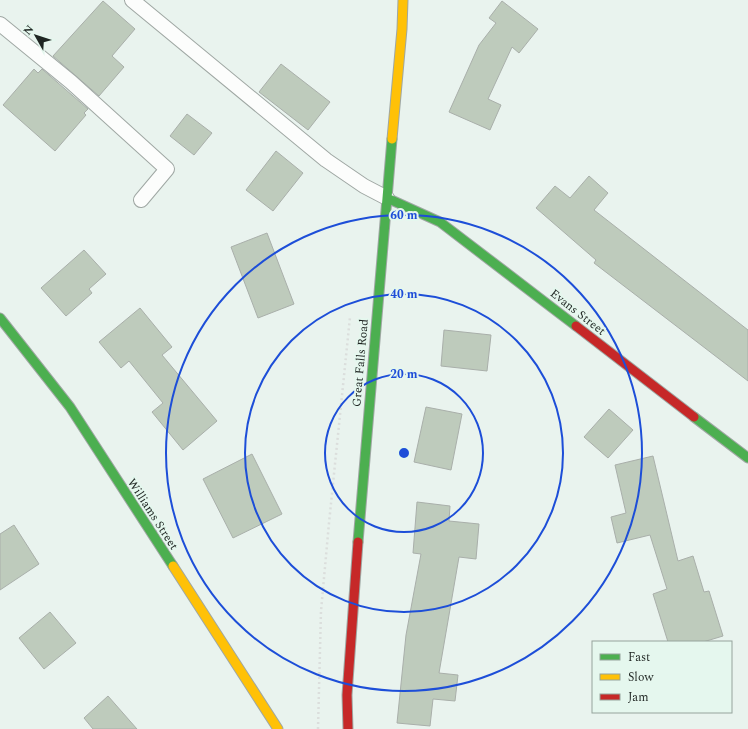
<svg xmlns="http://www.w3.org/2000/svg" width="748" height="729" font-family="Spectral,serif">
  <style>
    .building { fill: #becbbc; stroke: #a9afaa }
    .lines { fill: none; stroke-linecap: round; stroke-linejoin: round }
    .lane-casing { stroke: #9fa7a3; stroke-width: 16 }
    .fast-casing { stroke: #9fa7a3; stroke-width: 11 }
    .slow-casing { stroke: #9fa7a3; stroke-width: 11 }
    .jam-casing { stroke: #9fa7a3; stroke-width: 11 }
    .path { stroke: #dbdedc; stroke-width: 2.5; stroke-dasharray: 2 3; stroke-linecap: butt }
    .lane { stroke: #fcfdfc; stroke-width: 14 }
    .fast { stroke: #4caf50; stroke-width: 9 }
    .slow { stroke: #ffc107; stroke-width: 9 }
    .jam { stroke: #c62828; stroke-width: 9 }
    .ring { fill: none; stroke: #1d4ed8; stroke-width: 2 }
    .labels { text-anchor: middle; stroke-width: 4; stroke-linejoin: round; paint-order: stroke }
    .street-label { font-size: 12px; fill: #1f2522; stroke: #e5f7ee }
    .centre { fill: #1d4ed8; stroke: #e5f7ee; stroke-width: 2 }
    .ring-label { font-size: 12px; text-anchor: middle; font-weight: bold; fill: #1d4ed8; stroke: #e5f7ee; stroke-width: 4; stroke-linejoin: round; paint-order: stroke }
  </style>
  <rect width="100%" height="100%" fill="#e9f3ee"/>
  <path class="building" d="M 103,1 L 135,29 L 112,56 L 124,67 L 99,96 L 53,56 Z
    M 502,1 L 538,29 L 519,53 L 512,47 L 488,99 L 501,105 L 490,130 L 449,112 L 479,45 L 496,23 L 489,18 Z
    M 281,64 L 330,102 L 308,130 L 259,92 Z
    M 34,69 L 38,73 L 42,69 L 88,109 L 84,113 L 86,115 L 55,151 L 3,105 Z
    M 187,114 L 212,133 L 194,155 L 170,136 Z
    M 276,151 L 303,173 L 273,211 L 246,190 Z
    M 589,176 L 608,193 L 594,210 L 748,330 L 748,381 L 594,263 L 596,260 L 536,208 L 555,186 L 570,198 Z
    M 267,233 L 294,304 L 258,318 L 231,247 Z
    M 84,250 L 106,274 L 89,289 L 92,293 L 66,316 L 41,288 Z
    M 140,308 L 172,347 L 162,355 L 217,421 L 183,450 L 152,412 L 163,403 L 129,361 L 121,368 L 99,342 Z
    M 444,330 L 491,335 L 487,371 L 441,366 Z
    M 426,407 L 462,414 L 451,470 L 414,462 Z
    M 609,409 L 633,430 L 608,458 L 584,437 Z
    M 252,454 L 282,514 L 233,538 L 203,479 Z
    M 653,456 L 678,561 L 693,556 L 704,592 L 709,591 L 723,636 L 703,642 L 668,642 L 653,594 L 667,589 L 650,535 L 617,543 L 611,517 L 626,513 L 615,465 Z
    M 417,502 L 450,506 L 449,521 L 479,524 L 476,559 L 459,557 L 439,673 L 458,675 L 455,701 L 433,699 L 430,726 L 397,723 L 406,635 L 421,554 L 413,553 Z
    M 14,525 L 39,564 L 0,590 L 0,534 Z
    M 50,612 L 76,643 L 44,669 L 19,638 Z
    M 108,696 L 137,729 L 93,729 L 84,718 Z"/>
  <g class="lines">
    <defs>
      <path id="lane" d="M 132,0 L 326,160 L 364,186 L 387,198
        M 0,24 L 71,82 L 167,169 L 141,200"/>
      <path id="fast" d="M 387,198 L 440,222 L 576,326
        M 0,318 L 70,407 L 173,566
        M 694,417 L 748,458
        M 358,542 L 392,139"/>
      <path id="slow" d="M 392,139 L 402,29 L 403,0
        M 173,566 L 278,729"/>
      <path id="jam" d="M 576,326 L 694,417
        M 348,729 L 347,695 L 358,542"/>
    </defs>
    <use href="#lane" class="lane-casing"/>
    <use href="#fast" class="fast-casing"/>
    <use href="#slow" class="slow-casing"/>
    <use href="#jam" class="jam-casing"/>
    <path class="path" d="M 318,729 L 321,611 L 329,523 L 350,317"/>
    <use href="#lane" class="lane"/>
    <use href="#fast" class="fast"/>
    <use href="#slow" class="slow"/>
    <use href="#jam" class="jam"/>
  </g>
  <g class="ring">
    <circle cx="404" cy="453" r="79"/>
    <circle cx="404" cy="453" r="159"/>
    <circle cx="404" cy="453" r="238"/>
  </g>
  <g class="labels">
    <g class="street-label">
      <text transform="translate(578 312) rotate(38)" y="4">Evans Street</text>
      <text transform="translate(360 363) rotate(-85)" y="4">Great Falls Road</text>
      <text transform="translate(153 514) rotate(57)" y="4">Williams Street</text>
    </g>
  </g>
  <circle cx="404" cy="453" r="6" class="centre"/>
  <g class="ring-label">
    <text x="404" y="219">60 m</text>
    <text x="404" y="298">40 m</text>
    <text x="404" y="378">20 m</text>
  </g>
  <rect x="592" y="641" width="140" height="72" fill="#e5f7ee" stroke="#96a39c"/>
  <rect x="600" y="654" width="20" height="6" fill="#4caf50" stroke="#96a39c"/>
  <text x="628" y="661" font-size="12" fill="#1f2522">Fast</text>
  <rect x="600" y="674" width="20" height="6" fill="#ffc107" stroke="#96a39c"/>
  <text x="628" y="681" font-size="12" fill="#1f2522">Slow</text>
  <rect x="600" y="694" width="20" height="6" fill="#c62828" stroke="#96a39c"/>
  <text x="628" y="701" font-size="12" fill="#1f2522">Jam</text>
  <g transform="translate(36 36) rotate(309)" stroke="#e5f7ee" stroke-width="3" paint-order="stroke">
  <path d="M0-3L7 15L0 10L-7 15Z" fill="#1f2522"/>
  <text y="-6" font-size="11" font-weight="bold" text-anchor="middle" fill="#1f2522">N</text>
  </g>
</svg>
